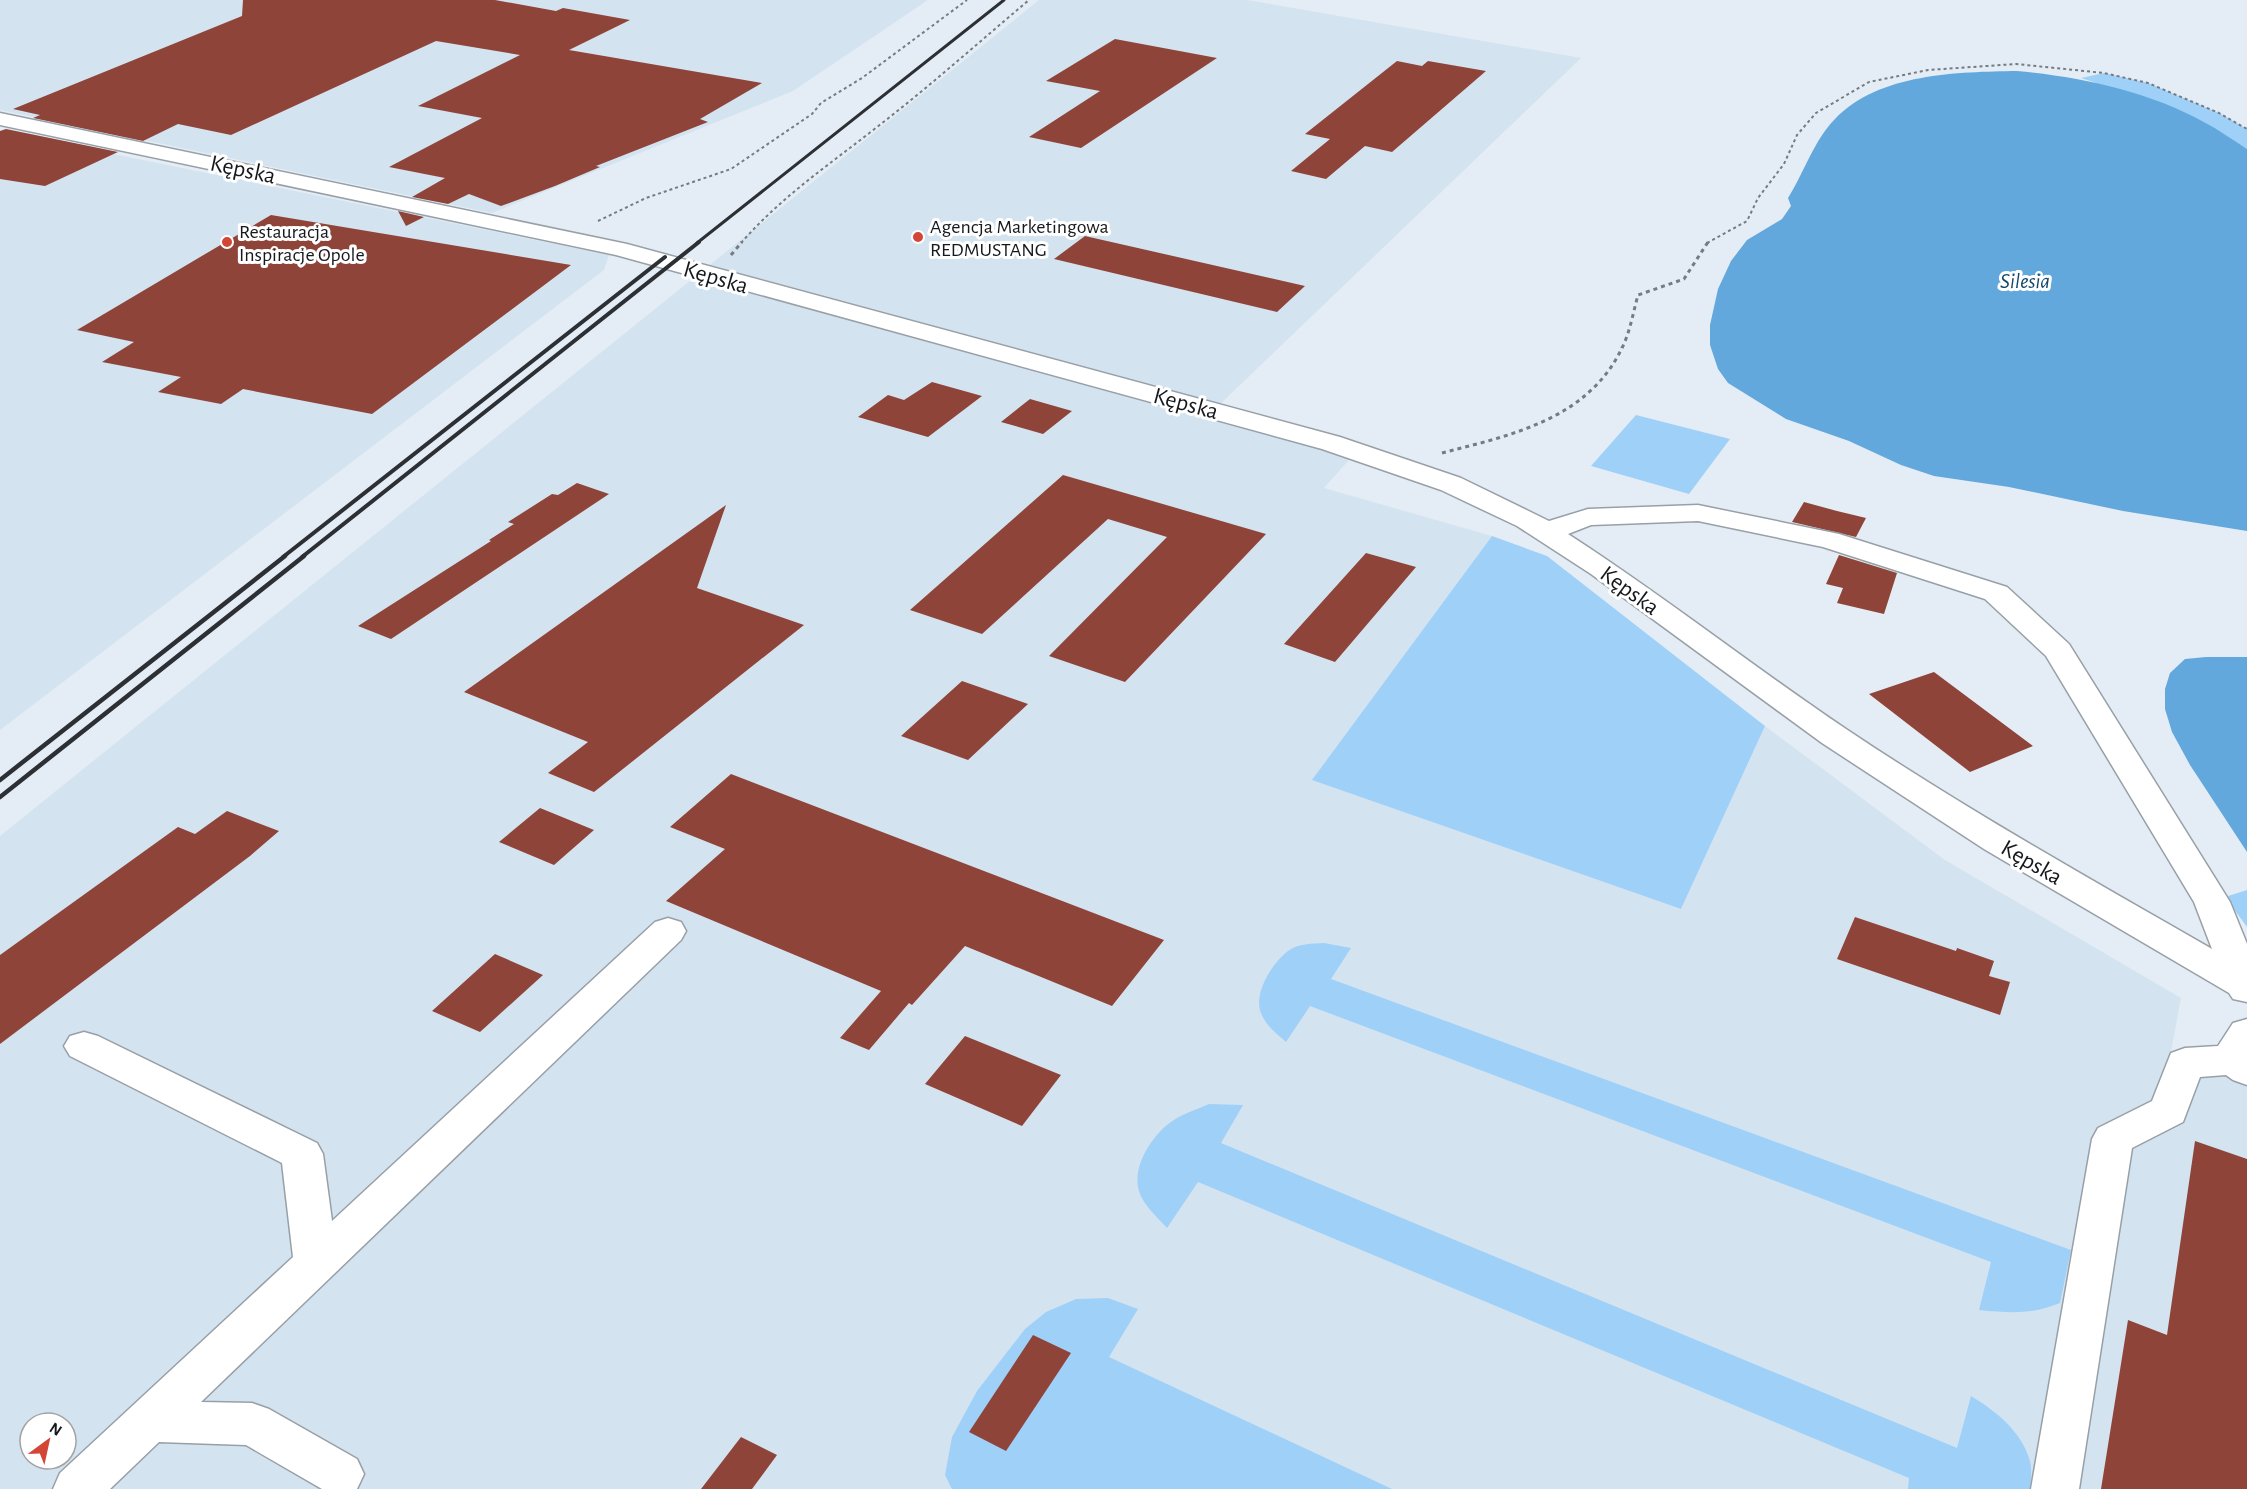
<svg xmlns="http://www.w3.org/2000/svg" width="2247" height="1489" font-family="'Alegreya Sans',sans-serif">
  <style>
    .built { fill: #d4e3f0; fill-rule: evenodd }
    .green { fill: #9fd0f8 }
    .water { fill: #63a8dd }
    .building { fill: #8f4439 }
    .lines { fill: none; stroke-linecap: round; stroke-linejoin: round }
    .minor-casing { stroke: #98a0a7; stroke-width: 3 }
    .path-far1 { stroke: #757b80; stroke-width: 2; stroke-dasharray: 3 3; stroke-linecap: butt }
    .path { stroke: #757b80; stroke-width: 3; stroke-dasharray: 4 4; stroke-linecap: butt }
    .minor { fill: #fff; fill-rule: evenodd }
    .rail-far2 { stroke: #2c2f33; stroke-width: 3 }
    .rail-far1 { stroke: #2c2f33; stroke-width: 4 }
    .rail { stroke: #2c2f33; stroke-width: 4.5 }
    .poi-dot { fill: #d34636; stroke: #fff; stroke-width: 2 }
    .labels { text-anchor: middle; stroke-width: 6; stroke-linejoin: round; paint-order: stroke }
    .far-poi-label { font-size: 20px; fill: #16191c; stroke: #fff; text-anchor: start }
    .far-water-label { font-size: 22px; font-style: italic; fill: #12476a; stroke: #fff }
    .street-label { font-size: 24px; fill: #16191c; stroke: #fff }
  </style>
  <rect width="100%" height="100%" fill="#e4edf5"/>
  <path class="built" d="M 0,0 L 928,0 L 793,91 L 492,213 L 0,110 Z
    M 1039,0 L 1247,0 L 1581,58 L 1214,410 L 1357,451 L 1324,488 L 1492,536 L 1313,780 L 1681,909 L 1765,726 L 1945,860 L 2181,998 L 2170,1057 L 2247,1083 L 2247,1489 L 0,1489 L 0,836 ZM 30,1423 L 66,1423 L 66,1459 L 30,1459 Z
    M 0,131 L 609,255 L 604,270 L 0,730 Z"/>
  <path class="green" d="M 2104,73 L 2148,83 L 2219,113 L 2247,129 L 2247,149 L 2204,122 L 2175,109 L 2081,78 Z
    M 1636,415 L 1730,439 L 1689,494 L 1591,466 Z
    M 1492,536 L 1547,556 L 1765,726 L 1681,909 L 1312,780 Z
    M 2247,890 L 2247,927 L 2225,897 Z
    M 1324,943 L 1351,948 L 1331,979 L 2071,1250 L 2060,1303 C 2030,1315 2010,1313 1979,1310 L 1991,1262 L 1310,1006 L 1286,1042 C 1276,1033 1266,1026 1261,1013 C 1253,994 1272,963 1288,951 C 1298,943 1312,944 1324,943 Z
    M 1209,1104 L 1243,1105 L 1221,1143 L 1957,1448 L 1971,1396 C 1996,1411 2022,1432 2030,1461 C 2032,1469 2031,1481 2030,1489 L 1908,1489 L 1909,1478 L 1198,1182 L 1167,1228 C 1158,1218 1143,1205 1139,1191 C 1132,1168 1150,1139 1167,1125 C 1179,1115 1195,1110 1209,1104 Z
    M 1108,1298 L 1138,1309 L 1109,1357 L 1392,1489 L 952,1489 L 945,1475 L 952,1437 L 977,1391 L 1025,1329 L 1046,1312 L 1076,1299 Z"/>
  <path class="water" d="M 2017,71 C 2081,77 2147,91 2204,122 C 2219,130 2233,140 2247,149 L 2247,531 L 2123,511 L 2009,487 L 1934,476 L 1901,465 L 1849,441 L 1786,419 L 1728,383 L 1718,369 L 1710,345 L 1710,325 L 1718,289 L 1731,261 L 1747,240 L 1782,219 L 1791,206 L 1788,198 C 1804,173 1814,140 1835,119 C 1879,73 1958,72 2017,71 Z
    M 2206,657 L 2247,657 L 2247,852 L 2190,765 L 2172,732 L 2165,709 L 2165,689 L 2170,673 L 2185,659 Z"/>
  <path class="building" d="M 243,0 L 495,0 L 556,11 L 563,8 L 630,20 L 569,50 L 762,83 L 700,119 L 708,122 L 596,166 L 600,167 L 555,186 L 501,206 L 469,194 L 448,204 L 412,197 L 445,178 L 389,167 L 482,118 L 418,106 L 520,55 L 436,41 L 231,135 L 178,124 L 143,141 L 33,118 L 40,115 L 13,109 L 242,16 Z
    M 1115,39 L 1217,58 L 1081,148 L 1029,137 L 1100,91 L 1046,81 Z
    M 1397,61 L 1422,66 L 1428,61 L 1486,71 L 1392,152 L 1365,146 L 1326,179 L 1291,171 L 1330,139 L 1305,134 Z
    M 6,129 L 118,152 L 45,186 L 0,179 L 0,131 Z
    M 398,211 L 424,217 L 406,226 Z
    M 271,215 L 571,265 L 372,414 L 243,389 L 221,404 L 158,392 L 181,377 L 102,362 L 134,342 L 77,330 Z
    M 1085,236 L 1305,286 L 1277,312 L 1054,259 Z
    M 932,382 L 982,396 L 928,437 L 858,417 L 888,395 L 904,400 Z
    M 1030,399 L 1072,411 L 1043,434 L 1001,422 Z
    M 1063,475 L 1266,534 L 1125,682 L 1049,656 L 1167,537 L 1108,519 L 982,634 L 910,610 Z
    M 577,483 L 609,494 L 391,639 L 358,626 L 491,541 L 489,540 L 514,524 L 508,522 L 552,494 L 558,495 Z
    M 1804,502 L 1837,511 L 1866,518 L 1856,537 L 1792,522 Z
    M 726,505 L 697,588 L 804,625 L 594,792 L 548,773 L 588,742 L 464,692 Z
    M 1366,553 L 1416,567 L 1335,662 L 1284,644 Z
    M 1839,555 L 1897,573 L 1884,614 L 1837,603 L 1843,588 L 1826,584 Z
    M 1934,672 L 2033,746 L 1970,772 L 1869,694 Z
    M 962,681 L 1028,704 L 968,760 L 901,736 Z
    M 731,774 L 1164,940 L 1112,1006 L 965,946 L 912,1005 L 909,1003 L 869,1050 L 840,1038 L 881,991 L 666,901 L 725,849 L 670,827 Z
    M 540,808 L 594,830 L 554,865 L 499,842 Z
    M 227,811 L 279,831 L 250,856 L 0,1044 L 0,955 L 178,827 L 195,834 Z
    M 1855,917 L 1956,951 L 1957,948 L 1994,961 L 1989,976 L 2010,982 L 2000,1015 L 1837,959 Z
    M 495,954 L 543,975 L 480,1032 L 432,1011 Z
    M 965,1036 L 1061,1075 L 1022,1126 L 925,1084 Z
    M 2195,1141 L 2247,1159 L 2247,1489 L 2101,1489 L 2128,1320 L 2167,1335 Z
    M 1033,1335 L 1071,1353 L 1006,1451 L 969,1432 Z
    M 741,1437 L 777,1455 L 752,1489 L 701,1489 Z"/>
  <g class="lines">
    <defs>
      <path id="minor" d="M 0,113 L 627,244 L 1340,437 L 1461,478 L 1549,521 L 1588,509 L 1698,505 L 1839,534 L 2007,587 L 2069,644 L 2230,902 L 2247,944 L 2247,1002 L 2233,999 L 2229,993 L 1984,849 L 1822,743 L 1591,574 L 1517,526 L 1441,490 L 1322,449 L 616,255 L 0,125 ZM 1698,521 L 1823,547 L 1985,599 L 2046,656 L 2194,902 L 2212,949 C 2088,878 1964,808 1846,729 C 1752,666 1663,595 1568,534 L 1591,525 Z
        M 668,918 L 681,922 L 686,931 L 681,940 L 201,1402 L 252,1403 L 269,1409 L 357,1459 L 364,1474 L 357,1489 L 322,1489 L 246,1445 L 159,1442 L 110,1489 L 53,1489 L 60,1473 L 293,1257 L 282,1163 L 70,1056 L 64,1046 L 70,1036 L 84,1032 L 98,1036 L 317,1143 L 323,1154 L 332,1221 L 655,922 Z
        M 2247,1019 L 2247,1085 L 2233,1080 L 2226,1075 L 2200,1077 L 2183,1122 L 2132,1148 L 2079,1489 L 2031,1489 L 2092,1139 L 2098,1128 L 2152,1101 L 2171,1053 L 2185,1048 L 2218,1046 L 2233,1023 Z"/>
    </defs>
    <use href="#minor" class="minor-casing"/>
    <path class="path-far1" d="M 598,221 L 646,198 L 731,169 L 812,114 L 821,103 L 862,78 L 967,0
      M 741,243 C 782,196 829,165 877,127 C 929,87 979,42 1029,0
      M 1707,243 L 1747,221 L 1758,198 L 1784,164 L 1797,135 L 1816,113 L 1869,82 L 1928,70 L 2016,64 L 2104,73 L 2148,83 L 2219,113 L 2247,129"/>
    <path class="path" d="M 731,255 L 742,242
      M 1442,453 C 1512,435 1588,419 1622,348 C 1630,332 1633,313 1638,295 L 1684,279 L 1708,242"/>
    <use href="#minor" class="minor"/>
    <path class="rail-far2" d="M 697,243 L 1004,0"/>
    <path class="rail-far1" d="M 283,557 L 665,257
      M 302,557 L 699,242"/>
    <path class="rail" d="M 0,780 L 285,556
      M 0,797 L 304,556"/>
  </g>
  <g class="poi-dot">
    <circle cx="918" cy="237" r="6"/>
    <circle cx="227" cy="242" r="6"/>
  </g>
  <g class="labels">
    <g class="far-poi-label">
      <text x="930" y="233">Agencja Marketingowa<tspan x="930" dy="23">REDMUSTANG</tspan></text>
      <text x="239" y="238">Restauracja<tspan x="239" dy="23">Inspiracje Opole</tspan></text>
    </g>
    <g class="far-water-label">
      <text x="2025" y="288">Silesia</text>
    </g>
    <g class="street-label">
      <text transform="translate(243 169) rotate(12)" y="8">Kępska</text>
      <text transform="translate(716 277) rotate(16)" y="8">Kępska</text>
      <text transform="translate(1186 403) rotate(15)" y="8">Kępska</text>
      <text transform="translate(1630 590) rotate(36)" y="8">Kępska</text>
      <text transform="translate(2032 862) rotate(30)" y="8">Kępska</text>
    </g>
  </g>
  <g transform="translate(48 1441) rotate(33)"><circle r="28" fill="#ffffff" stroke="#a2a3a4" stroke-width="1.5"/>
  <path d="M0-4.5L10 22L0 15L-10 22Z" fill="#d34636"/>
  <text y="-9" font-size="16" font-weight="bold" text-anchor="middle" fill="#16191c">N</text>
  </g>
</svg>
